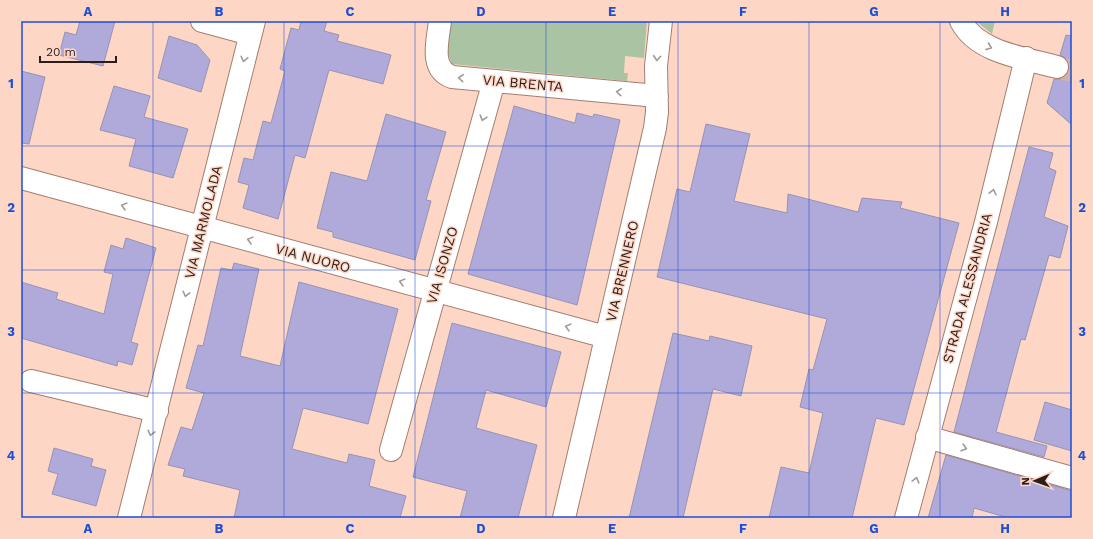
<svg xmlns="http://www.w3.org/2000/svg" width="1093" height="539" font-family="'Work Sans',sans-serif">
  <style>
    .grass { fill: #aac3a3 }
    .building { fill: #afaad9; stroke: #9693b5 }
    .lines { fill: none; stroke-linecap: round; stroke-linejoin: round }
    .street-tunnel { stroke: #d4b1a3; stroke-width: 22; stroke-dasharray: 22 11; stroke-linecap: butt }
    .street-casing { stroke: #a37e70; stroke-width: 24 }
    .street { stroke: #fff; stroke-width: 22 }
    .oneway { stroke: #a09997 }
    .grid { fill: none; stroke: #1d4ed8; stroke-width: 1; stroke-opacity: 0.55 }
    .labels { text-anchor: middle; stroke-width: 3; stroke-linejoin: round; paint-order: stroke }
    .street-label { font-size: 14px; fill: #2c1d18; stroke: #fed6c6 }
    .neatline { fill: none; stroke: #1d4ed8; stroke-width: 1.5 }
    .grid-label { font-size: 13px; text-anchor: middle; font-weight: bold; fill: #1d4ed8 }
  </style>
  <rect width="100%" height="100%" fill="#fed6c6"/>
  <path class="grass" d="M 450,21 L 647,21 L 644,58 L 625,56 L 624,73 L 628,73 L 627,81 L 452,64 L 447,51 Z
    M 976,21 L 995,21 L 992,34 Z"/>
  <path class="building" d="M 80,21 L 115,21 L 103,66 L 59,55 L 65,32 L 76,35 Z
    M 301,21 L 327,21 L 324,31 L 339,35 L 337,41 L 391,55 L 383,84 L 329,70 L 305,158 L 295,155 L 278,219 L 243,208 L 249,185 L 238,182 L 244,158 L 253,160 L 263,121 L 271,123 L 285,71 L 280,69 L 291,28 L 299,30 Z
    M 1066,35 L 1072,36 L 1072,125 L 1047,103 L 1054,79 L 1061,79 L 1066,75 L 1069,70 L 1069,63 L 1065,58 L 1060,55 Z
    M 169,36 L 197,45 L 210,60 L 201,92 L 158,78 Z
    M 21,71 L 45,77 L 29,144 L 21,143 Z
    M 114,86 L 150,96 L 144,117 L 188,129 L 173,178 L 129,166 L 136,139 L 100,130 Z
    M 514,106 L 575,123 L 577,113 L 593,117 L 594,114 L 620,120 L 577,305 L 468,274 Z
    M 386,114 L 446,132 L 426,200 L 431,201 L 415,260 L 333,237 L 333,232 L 317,228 L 331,172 L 367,181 Z
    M 706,124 L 750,134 L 734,201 L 787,213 L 788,194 L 858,212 L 862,198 L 902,202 L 900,208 L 959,223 L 904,425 L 876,418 L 852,518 L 769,518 L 781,467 L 809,473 L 823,413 L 800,407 L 809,369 L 813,370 L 827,319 L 657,277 L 677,189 L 690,192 Z
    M 1029,147 L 1053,153 L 1049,168 L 1056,171 L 1044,217 L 1068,226 L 1060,258 L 1049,255 L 1025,340 L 1021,339 L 996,432 L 1047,446 L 1044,457 L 954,432 Z
    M 126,238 L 156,248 L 131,342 L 138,344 L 132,365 L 118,361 L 117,366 L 21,338 L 21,282 L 58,293 L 56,299 L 104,314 L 113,274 L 104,272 L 111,245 L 123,249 Z
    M 234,263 L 259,269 L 240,356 L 280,366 L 299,282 L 398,309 L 368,424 L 303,408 L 292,449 L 347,463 L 349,454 L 375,460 L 369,486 L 406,496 L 400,518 L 234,518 L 240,490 L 183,476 L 185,469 L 168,465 L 181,427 L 192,430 L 204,393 L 186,388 L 198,345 L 203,346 L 221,268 L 232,270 Z
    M 452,323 L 561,352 L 546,407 L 486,390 L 476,428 L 537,445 L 518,518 L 460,518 L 467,491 L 413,477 Z
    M 673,333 L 709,341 L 710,336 L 752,346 L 741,396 L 713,389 L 683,518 L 629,518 Z
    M 1045,402 L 1072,410 L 1072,451 L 1034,440 Z
    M 54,448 L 93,459 L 91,466 L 106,470 L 96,506 L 52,494 L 58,474 L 48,471 Z
    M 946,455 L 1072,491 L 1072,518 L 1009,518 L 974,508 L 972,518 L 928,518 Z"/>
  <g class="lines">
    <path class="street-tunnel" d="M 1057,67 L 1072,71"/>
    <defs>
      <path id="street" d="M 202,21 L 250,34
        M 440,21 C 438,40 429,69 452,77 L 657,96
        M 961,21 C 977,53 1025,58 1057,67
        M 21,178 L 606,337
        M 31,381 L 157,411
        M 927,437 L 1072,478
        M 391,450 L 494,81
        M 129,518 L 254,21
        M 564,518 L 655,128 L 657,112 L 656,66 L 661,21
        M 906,518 L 986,222 L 1026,58"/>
    </defs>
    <use href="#street" class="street-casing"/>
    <use href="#street" class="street"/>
  </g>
  <defs><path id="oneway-chevron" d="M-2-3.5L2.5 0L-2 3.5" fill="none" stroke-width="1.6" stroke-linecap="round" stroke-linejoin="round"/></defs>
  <g class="oneway">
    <use href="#oneway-chevron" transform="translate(989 47) rotate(22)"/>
    <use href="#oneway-chevron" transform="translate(657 58) rotate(95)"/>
    <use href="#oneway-chevron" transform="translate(244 59) rotate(104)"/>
    <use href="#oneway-chevron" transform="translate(461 78) rotate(-175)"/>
    <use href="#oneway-chevron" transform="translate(619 92) rotate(-175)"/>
    <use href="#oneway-chevron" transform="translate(483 118) rotate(106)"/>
    <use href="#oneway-chevron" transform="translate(993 192) rotate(-77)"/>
    <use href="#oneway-chevron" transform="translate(124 206) rotate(-165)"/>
    <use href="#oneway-chevron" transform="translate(250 240) rotate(-165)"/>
    <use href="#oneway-chevron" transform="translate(402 282) rotate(-165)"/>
    <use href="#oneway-chevron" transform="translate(186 294) rotate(104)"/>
    <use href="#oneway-chevron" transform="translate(568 327) rotate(-165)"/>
    <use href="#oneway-chevron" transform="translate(151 433) rotate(104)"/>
    <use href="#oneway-chevron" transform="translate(964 448) rotate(16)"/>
    <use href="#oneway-chevron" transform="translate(916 480) rotate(-75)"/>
  </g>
  <path class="grid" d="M 153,21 L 153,518M 284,21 L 284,518M 415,21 L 415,518M 546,21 L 546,518M 678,21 L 678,518M 809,21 L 809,518M 940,21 L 940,518M 21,146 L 1072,146M 21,270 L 1072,270M 21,393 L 1072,393"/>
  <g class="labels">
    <g class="street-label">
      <text transform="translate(523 83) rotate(5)" y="5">VIA BRENTA</text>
      <text transform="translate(203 222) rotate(-76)" y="5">VIA MARMOLADA</text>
      <text transform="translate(313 258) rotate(15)" y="5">VIA NUORO</text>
      <text transform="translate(442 265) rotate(-74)" y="5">VIA ISONZO</text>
      <text transform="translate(622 271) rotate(-77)" y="5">VIA BRENNERO</text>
      <text transform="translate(967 288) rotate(-75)" y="5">STRADA ALESSANDRIA</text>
    </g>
  </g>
  <rect width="1093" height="539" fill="none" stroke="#fed6c6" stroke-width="44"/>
  <g transform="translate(1035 481) rotate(268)" stroke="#fed6c6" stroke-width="3" paint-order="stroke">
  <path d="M0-3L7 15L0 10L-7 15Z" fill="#2c1d18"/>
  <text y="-6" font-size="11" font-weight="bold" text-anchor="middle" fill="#2c1d18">N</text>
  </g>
  <path d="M40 56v6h76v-6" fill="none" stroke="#2c1d18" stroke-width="2"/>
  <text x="46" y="56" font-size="12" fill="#2c1d18" stroke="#fed6c6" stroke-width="3" paint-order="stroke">20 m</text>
  <rect x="22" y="22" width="1049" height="495" class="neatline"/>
  <g class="grid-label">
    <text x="88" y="16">A</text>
    <text x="219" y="16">B</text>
    <text x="350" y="16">C</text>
    <text x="481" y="16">D</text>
    <text x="612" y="16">E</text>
    <text x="743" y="16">F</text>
    <text x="874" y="16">G</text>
    <text x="1005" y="16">H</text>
    <text x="11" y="88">1</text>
    <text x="1082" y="88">1</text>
    <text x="11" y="212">2</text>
    <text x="1082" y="212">2</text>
    <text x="11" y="336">3</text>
    <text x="1082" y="336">3</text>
    <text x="11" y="460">4</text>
    <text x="1082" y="460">4</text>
    <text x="88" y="533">A</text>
    <text x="219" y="533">B</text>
    <text x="350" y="533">C</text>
    <text x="481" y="533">D</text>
    <text x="612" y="533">E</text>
    <text x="743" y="533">F</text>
    <text x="874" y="533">G</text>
    <text x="1005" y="533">H</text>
  </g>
</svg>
